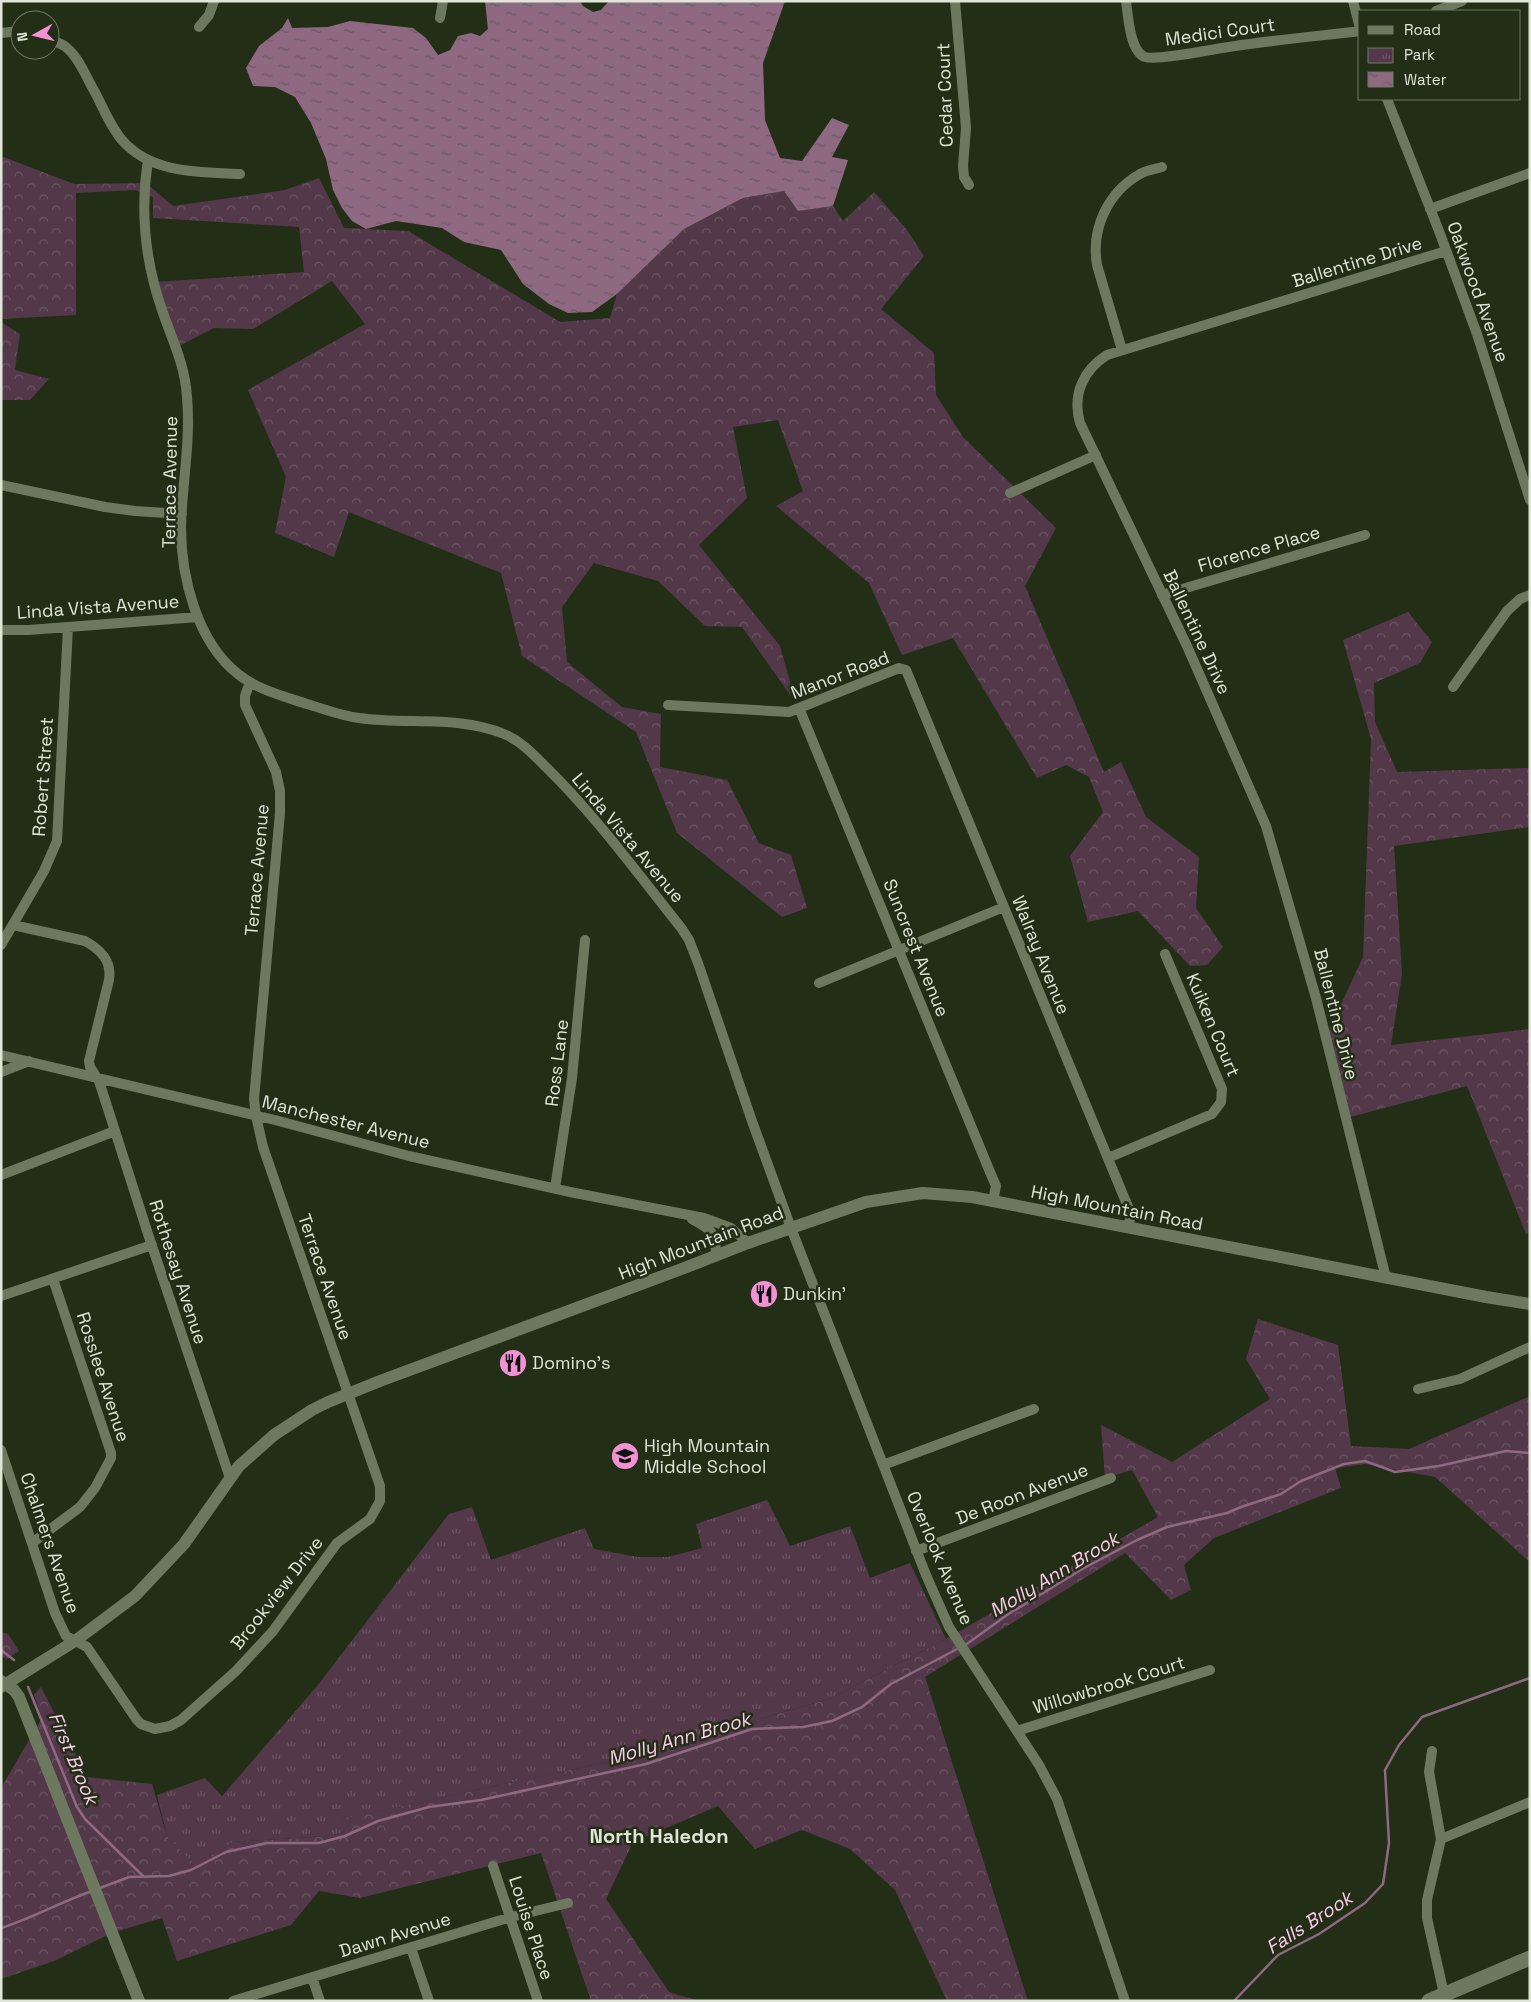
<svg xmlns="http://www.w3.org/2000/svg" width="1531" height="2002" font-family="'Space Grotesk',sans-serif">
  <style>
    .forest { fill: url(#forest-crowns) }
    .park { fill: url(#park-tufts) }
    .water { fill: url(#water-ripples) }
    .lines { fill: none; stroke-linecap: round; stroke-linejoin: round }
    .stream { stroke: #8e6981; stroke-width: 2.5 }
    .minor { stroke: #6c795f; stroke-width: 10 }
    .tertiary { stroke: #6c795f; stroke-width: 12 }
    .secondary { stroke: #6c795f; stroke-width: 15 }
    .labels { text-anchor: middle; stroke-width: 5; stroke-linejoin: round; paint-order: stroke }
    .street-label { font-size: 18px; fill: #dfe6d8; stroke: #232e17 }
    .poi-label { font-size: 18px; fill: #dfe6d8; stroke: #232e17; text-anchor: start }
    .water-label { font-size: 19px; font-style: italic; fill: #fdcbeb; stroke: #232e17 }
    .quarter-label { font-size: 20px; font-weight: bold; fill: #dfe6d8; stroke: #232e17 }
  </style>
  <defs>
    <pattern id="forest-crowns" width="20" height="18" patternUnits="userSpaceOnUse" patternTransform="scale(1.25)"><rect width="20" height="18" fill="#53384a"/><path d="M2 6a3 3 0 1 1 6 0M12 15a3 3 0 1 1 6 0" fill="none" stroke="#6b5563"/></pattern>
    <pattern id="park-tufts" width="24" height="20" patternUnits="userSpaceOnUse" patternTransform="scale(1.25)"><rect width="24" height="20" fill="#53384a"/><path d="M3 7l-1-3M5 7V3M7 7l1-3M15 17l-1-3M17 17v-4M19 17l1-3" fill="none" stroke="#6b5563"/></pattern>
    <pattern id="water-ripples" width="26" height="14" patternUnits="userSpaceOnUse" patternTransform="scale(1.25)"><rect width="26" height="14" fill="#8e6981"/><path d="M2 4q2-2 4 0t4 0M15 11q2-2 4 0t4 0" fill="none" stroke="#6c5964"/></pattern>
  </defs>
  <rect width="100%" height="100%" fill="#232e17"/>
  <path class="forest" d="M 1,156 L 74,184 L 146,183 L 173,206 L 285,190 L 319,178 L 344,228 L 408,231 L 560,322 L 610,318 L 617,294 L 684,229 L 743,198 L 784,191 L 798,211 L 833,206 L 843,221 L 874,192 L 907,230 L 924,256 L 881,309 L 934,353 L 936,395 L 963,437 L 1056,528 L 1025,586 L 1104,772 L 1121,762 L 1146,817 L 1199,857 L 1196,908 L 1223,947 L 1207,965 L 1190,966 L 1138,911 L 1088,922 L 1070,856 L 1103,812 L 1089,777 L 1066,765 L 1037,778 L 953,638 L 902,655 L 869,583 L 776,506 L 803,491 L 778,420 L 733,427 L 747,498 L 699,545 L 780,646 L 796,703 L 742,627 L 705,626 L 658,581 L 594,563 L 562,607 L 567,662 L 622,707 L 661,714 L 660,767 L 727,780 L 759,843 L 791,855 L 807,908 L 782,917 L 677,833 L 636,732 L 522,656 L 501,573 L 349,512 L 334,557 L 275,533 L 286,477 L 248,390 L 365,324 L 332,281 L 253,329 L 214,328 L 177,347 L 155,282 L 304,272 L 299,227 L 153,218 L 153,197 L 135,190 L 76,193 L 76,315 L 1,319 Z
    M 1,322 L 20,334 L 15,370 L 49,379 L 30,400 L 1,400 Z
    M 1408,612 L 1432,642 L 1420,663 L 1374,683 L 1375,722 L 1397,772 L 1530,768 L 1530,827 L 1394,846 L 1402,974 L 1391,1045 L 1530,1029 L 1530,1233 L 1526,1234 L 1467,1086 L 1343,1119 L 1325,1039 L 1363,957 L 1371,739 L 1343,640 Z
    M 1258,1319 L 1338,1345 L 1351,1446 L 1409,1449 L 1530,1396 L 1530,1562 L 1435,1477 L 1365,1464 L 1335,1468 L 1341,1488 L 1214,1538 L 1184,1565 L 1191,1590 L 1171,1600 L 1125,1553 L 925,1677 L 1028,2001 L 947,2001 L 895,1890 L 850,1849 L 802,1830 L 755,1849 L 718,1806 L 633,1842 L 606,1899 L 669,1992 L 699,2001 L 591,2001 L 541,1853 L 360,1898 L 319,1891 L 291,1925 L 177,1961 L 162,1918 L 114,1932 L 54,1961 L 1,1979 L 1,1788 L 42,1718 L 34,1695 L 41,1687 L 87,1777 L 152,1784 L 167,1836 L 198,1867 L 232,1842 L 329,1836 L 345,1832 L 340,1819 L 621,1759 L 829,1699 L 946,1639 L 1158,1517 L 1132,1470 L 1105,1478 L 1101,1425 L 1172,1462 L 1270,1399 L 1246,1359 Z
    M 1,1632 L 8,1634 L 19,1651 L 7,1659 L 1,1656 Z"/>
  <path class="park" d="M 767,1500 L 790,1546 L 850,1526 L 870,1578 L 910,1563 L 946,1639 L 829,1699 L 621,1759 L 341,1819 L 345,1832 L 329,1836 L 232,1842 L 198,1868 L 167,1836 L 157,1795 L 205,1778 L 222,1796 L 318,1685 L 449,1514 L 472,1507 L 491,1560 L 585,1528 L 594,1549 L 638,1557 L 668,1557 L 702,1548 L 696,1524 Z"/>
  <path class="water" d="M 485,1 L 580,1 L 583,6 L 593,12 L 601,10 L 609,1 L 785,1 L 763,63 L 765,120 L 780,158 L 802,161 L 832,118 L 849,125 L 832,157 L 848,160 L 833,206 L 798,211 L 784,191 L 743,198 L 684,229 L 617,294 L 592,312 L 568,313 L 549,304 L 523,284 L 501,250 L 464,242 L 442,228 L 396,221 L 366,229 L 352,221 L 342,208 L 333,190 L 326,159 L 311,123 L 295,97 L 275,87 L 253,86 L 246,68 L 259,46 L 282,28 L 288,18 L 292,28 L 328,27 L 350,21 L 413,28 L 426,38 L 438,55 L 450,50 L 458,36 L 471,33 L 480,36 L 488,29 Z"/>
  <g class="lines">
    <path class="stream" d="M 964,1646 L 1007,1615 L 1084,1568 L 1137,1540 L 1167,1527 L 1227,1513 L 1241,1507 L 1281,1494 L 1301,1481 L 1344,1464 L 1365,1461 L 1395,1472 L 1439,1466 L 1506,1451 L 1530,1453
      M 1,1650 L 14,1660
      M 28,1687 L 77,1807 L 85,1819 L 143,1876
      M 100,1888 L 129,1877 L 169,1876 L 191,1870 L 226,1852 L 267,1843 L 319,1843 L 345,1836 L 378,1821 L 429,1807 L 481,1800 L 646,1764 L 752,1729 L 803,1727 L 832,1721 L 862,1707 L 891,1684 L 959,1648
      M 1,1928 C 32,1918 61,1902 92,1891
      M 1234,2001 L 1278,1955 L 1319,1934 L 1365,1903 L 1383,1884 L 1389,1843 L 1385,1770 L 1399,1745 L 1422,1717 L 1530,1678"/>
    <path class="minor" d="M 955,1 L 966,128 L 963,166 L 964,177 L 969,185
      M 1126,1 C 1128,15 1130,52 1145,57 C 1158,61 1218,48 1235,46 C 1276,40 1318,36 1360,31
      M 1353,1 L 1360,28
      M 1436,11 L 1462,1
      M 440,18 L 443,1
      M 199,27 L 209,15 L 214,1
      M 1,33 L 20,31
      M 50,39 C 55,42 63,44 67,48 C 78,57 85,74 92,87 C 102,104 109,125 122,140 C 151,174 200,172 240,174
      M 1387,99 L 1439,231 L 1477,334 L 1530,500
      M 148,160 C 140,211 145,261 162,310 C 172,340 185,364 187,397 C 191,441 182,484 181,527 C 181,577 197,642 238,674 C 258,690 283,696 307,704 C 324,709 342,716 359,718 C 407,725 458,715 504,734 C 521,741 533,754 546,767 C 596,816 638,874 682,929 L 689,940 L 698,963 L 753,1124 L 791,1228 L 926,1575 L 949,1627 L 1039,1765 L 1057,1799 L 1125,2001
      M 1430,209 L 1530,173
      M 1122,350 L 1097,265 C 1091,229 1107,193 1140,174 C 1146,170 1155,169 1162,167
      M 1,485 L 105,507 L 135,511 L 182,514
      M 1010,493 L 1096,455
      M 1162,595 L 1365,535
      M 1,630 L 29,630 L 198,617
      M 1453,687 L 1507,611 L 1520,599 L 1530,595
      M 668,705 L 789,712 L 899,668 L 906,670 L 1131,1214 L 1128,1228
      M 799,708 L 990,1172 L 996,1186 L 993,1201
      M 13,925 L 85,941 C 101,950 112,961 109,980 L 89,1061 L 90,1067 L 99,1081 L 148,1234 L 230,1478
      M 1,945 L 44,871 L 57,841 L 68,627
      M 819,983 L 1004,907
      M 1,1055 L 275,1120 L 409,1156 L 570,1192 L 704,1218 L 731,1228 L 748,1243
      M 1,1072 L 29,1061
      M 1108,1158 L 1212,1114 L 1221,1102 L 1222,1089 L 1165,954
      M 1,1175 L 115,1131
      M 555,1188 L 572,1078 L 585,940
      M 692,1219 C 712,1230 716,1232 716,1256
      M 1386,1278 L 1316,998 L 1266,826 L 1187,646 L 1080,423 C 1072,395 1083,370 1107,355 L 1446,251
      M 1,1296 L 152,1245
      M 1418,1389 L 1460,1379 L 1530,1347
      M 1,1450 L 55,1613 L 66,1636 L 87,1647 L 137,1720 L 141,1724 L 155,1729 L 170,1726 L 181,1720 L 236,1671 L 273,1631 L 337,1543 L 370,1519 L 380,1501 L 380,1486 L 263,1147 L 256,1116 L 254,1099 L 280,813 L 280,791 L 276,772 L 245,705 L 245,696 L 250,682
      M 883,1465 L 1034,1409
      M 32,1543 L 80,1507 L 95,1488 L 111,1458 L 111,1453 L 53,1279
      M 916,1551 L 1111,1478
      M 1017,1731 L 1210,1670
      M 1432,1751 L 1429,1772 L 1441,1839 L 1427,1900 L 1427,1918 L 1444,1994
      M 1441,1839 L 1530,1802
      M 493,1866 L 538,2001
      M 411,1948 L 429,2001
      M 312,1977 L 320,2001
      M 233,2001 L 511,1917 L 568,1903"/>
    <path class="tertiary" d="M 1,1681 L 14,1690 L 19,1697 L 139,2001
      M 1,1687 L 75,1641 L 135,1596 L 184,1544 L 239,1466 L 274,1435 L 312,1410 L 328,1402 L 380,1381 L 679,1270 L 748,1243 L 866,1202 L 923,1193 L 972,1197 L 1486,1297 L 1530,1304"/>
    <path class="secondary" d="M 1429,2001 L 1530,1958"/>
  </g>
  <defs>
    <symbol id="restaurant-disc" viewBox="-11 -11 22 22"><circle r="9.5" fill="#f391d5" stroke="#232e17"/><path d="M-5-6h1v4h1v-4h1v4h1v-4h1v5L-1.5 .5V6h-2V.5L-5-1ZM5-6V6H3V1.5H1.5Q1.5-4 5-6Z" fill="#111"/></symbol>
    <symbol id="school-disc" viewBox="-11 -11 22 22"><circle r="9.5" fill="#f391d5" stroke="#232e17"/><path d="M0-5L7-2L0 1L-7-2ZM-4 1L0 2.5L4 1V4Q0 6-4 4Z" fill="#111"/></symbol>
  </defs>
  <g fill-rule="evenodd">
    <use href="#restaurant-disc" x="748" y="1278" width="32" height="32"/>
    <use href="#restaurant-disc" x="497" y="1347" width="32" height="32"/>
    <use href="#school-disc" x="609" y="1440" width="32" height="32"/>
  </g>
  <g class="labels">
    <g class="street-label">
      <text transform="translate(1220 32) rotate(-8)" y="6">Medici Court</text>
      <text transform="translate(945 95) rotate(-92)" y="6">Cedar Court</text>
      <text transform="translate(1357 262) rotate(-17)" y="6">Ballentine Drive</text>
      <text transform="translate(1478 292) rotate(70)" y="6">Oakwood Avenue</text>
      <text transform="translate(170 482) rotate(-89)" y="6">Terrace Avenue</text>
      <text transform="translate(1259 549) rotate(-16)" y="6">Florence Place</text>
      <text transform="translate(98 607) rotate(-4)" y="6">Linda Vista Avenue</text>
      <text transform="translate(1197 632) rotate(65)" y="6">Ballentine Drive</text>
      <text transform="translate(840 675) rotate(-21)" y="6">Manor Road</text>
      <text transform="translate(43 777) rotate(-86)" y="6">Robert Street</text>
      <text transform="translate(628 838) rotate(50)" y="6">Linda Vista Avenue</text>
      <text transform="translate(257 870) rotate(-85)" y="6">Terrace Avenue</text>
      <text transform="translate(916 948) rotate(68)" y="6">Suncrest Avenue</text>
      <text transform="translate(1041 955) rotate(68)" y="6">Walray Avenue</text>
      <text transform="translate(1336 1014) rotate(76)" y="6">Ballentine Drive</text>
      <text transform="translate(1213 1025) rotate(67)" y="6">Kuiken Court</text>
      <text transform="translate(557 1063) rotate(-83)" y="6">Ross Lane</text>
      <text transform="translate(346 1122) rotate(14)" y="6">Manchester Avenue</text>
      <text transform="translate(1117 1208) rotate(11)" y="6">High Mountain Road</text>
      <text transform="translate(701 1243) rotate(-21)" y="6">High Mountain Road</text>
      <text transform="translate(178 1272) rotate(72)" y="6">Rothesay Avenue</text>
      <text transform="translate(325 1277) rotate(71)" y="6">Terrace Avenue</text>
      <text transform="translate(103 1377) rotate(72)" y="6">Rosslee Avenue</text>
      <text transform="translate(1022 1494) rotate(-21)" y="6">De Roon Avenue</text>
      <text transform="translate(50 1543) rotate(71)" y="6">Chalmers Avenue</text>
      <text transform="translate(940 1558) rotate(67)" y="6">Overlook Avenue</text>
      <text transform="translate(277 1593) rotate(-52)" y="6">Brookview Drive</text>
      <text transform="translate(1109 1685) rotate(-17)" y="6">Willowbrook Court</text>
      <text transform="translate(531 1928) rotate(72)" y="6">Louise Place</text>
      <text transform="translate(395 1935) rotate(-17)" y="6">Dawn Avenue</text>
    </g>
    <g class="poi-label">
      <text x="783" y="1300">Dunkin'</text>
      <text x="532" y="1369">Domino's</text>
      <text x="644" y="1452">High Mountain<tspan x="644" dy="21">Middle School</tspan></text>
    </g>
    <g class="water-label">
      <text transform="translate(1054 1574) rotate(-31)" y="7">Molly Ann Brook</text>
      <text transform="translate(679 1738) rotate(-16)" y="7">Molly Ann Brook</text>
      <text transform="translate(74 1758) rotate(67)" y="7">First Brook</text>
      <text transform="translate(1309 1922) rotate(-33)" y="7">Falls Brook</text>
    </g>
    <g class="quarter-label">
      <text x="659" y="1843">North Haledon</text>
    </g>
  </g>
  <rect width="1531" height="2002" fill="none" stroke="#dfe6d8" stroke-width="5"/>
  <rect x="1358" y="10" width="162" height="90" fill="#232e17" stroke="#6e7864"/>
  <rect x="1368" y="26" width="25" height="8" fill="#6c795f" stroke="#6e7864"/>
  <text x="1404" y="35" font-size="15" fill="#dfe6d8">Road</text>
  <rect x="1368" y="48" width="25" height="15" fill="url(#park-tufts)" stroke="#6e7864"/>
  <text x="1404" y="60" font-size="15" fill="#dfe6d8">Park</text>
  <rect x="1368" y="72" width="25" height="15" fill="url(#water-ripples)" stroke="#6e7864"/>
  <text x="1404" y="85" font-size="15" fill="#dfe6d8">Water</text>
  <g transform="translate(35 35) rotate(262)"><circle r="24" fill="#232e17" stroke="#6e7864"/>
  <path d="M0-4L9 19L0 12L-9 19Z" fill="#f391d5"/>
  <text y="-8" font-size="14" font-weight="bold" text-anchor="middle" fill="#dfe6d8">N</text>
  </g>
</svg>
